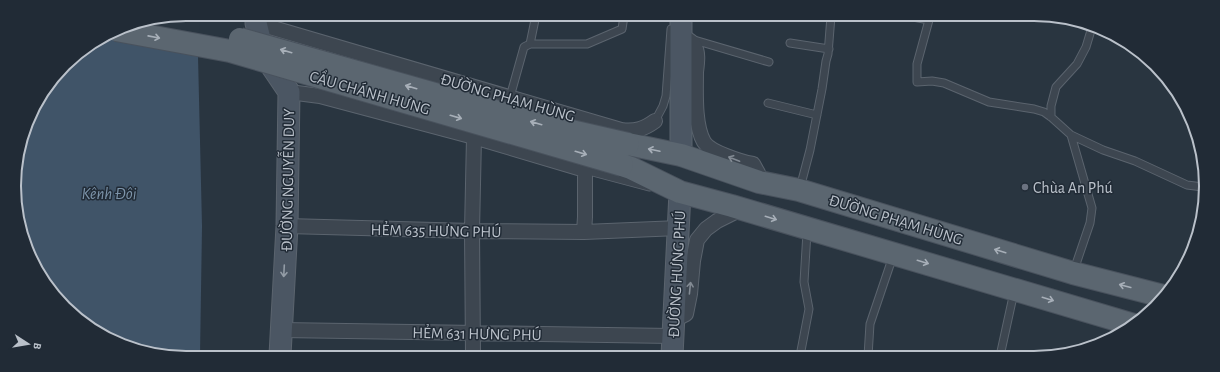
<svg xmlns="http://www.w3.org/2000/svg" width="1220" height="372" font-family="'Alegreya Sans',sans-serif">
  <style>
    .water { fill: #405468 }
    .pier { fill: #293540 }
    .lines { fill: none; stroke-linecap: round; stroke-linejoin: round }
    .lane-casing { stroke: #5b646e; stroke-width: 9 }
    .street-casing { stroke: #5b646e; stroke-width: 16 }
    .secondary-casing { stroke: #5b646e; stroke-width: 23 }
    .primary-casing { stroke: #49525d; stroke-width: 24 }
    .lane { stroke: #3d4650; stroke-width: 7 }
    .street { stroke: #3d4650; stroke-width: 14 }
    .secondary { stroke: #4b5663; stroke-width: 21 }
    .primary { stroke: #5b6670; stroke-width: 22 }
    .primary-bridge-casing { stroke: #49525d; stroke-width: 24; stroke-linecap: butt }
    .primary-bridge { stroke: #5b6670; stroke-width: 22 }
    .oneway { stroke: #a7afb8 }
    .oneway2 { stroke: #828a93 }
    .oneway3 { stroke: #939ca6 }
    .worship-dot { fill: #6b7280; stroke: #212b36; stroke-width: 1.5 }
    .labels { text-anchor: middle; stroke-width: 3; stroke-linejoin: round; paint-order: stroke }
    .street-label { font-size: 16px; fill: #bac1ca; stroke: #212b36 }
    .poi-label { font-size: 16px; fill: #bac1ca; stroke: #212b36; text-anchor: start }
    .water-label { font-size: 17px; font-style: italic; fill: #7d94aa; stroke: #212b36 }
    .rim { fill: none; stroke: #bac1ca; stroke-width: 2 }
  </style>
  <rect width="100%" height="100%" fill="#293540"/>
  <path class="water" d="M 186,14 L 197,14 L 202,226 L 200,355 L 152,355 L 90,329 L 43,282 L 20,230 L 15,164 L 32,110 L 72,57 L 120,27 Z"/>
  <path class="pier" d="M 177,16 L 199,20 L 200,57 L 106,36 L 120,27 Z"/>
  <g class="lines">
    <defs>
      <path id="lane" d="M 913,17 L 929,20 L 917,64 L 917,82 L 932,81 L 944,83 L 989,102 L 1034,109 L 1044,112 L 1051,117 L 1071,135 L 1092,208 L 1090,223 L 1074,270
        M 691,39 L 769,62
        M 790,43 L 829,49
        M 530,44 L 587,44 L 622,29 L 624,16
        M 510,97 L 524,47 L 530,44 L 536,15
        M 768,103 L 817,115
        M 1051,117 L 1051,106 L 1056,87 L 1077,64 L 1086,47 L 1092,27
        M 655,121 L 663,106 L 666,96 L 671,29
        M 1071,135 L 1103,150 L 1135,161 L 1187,185 L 1203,187
        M 585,170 L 649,187
        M 800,188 L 810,150 L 822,89 L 826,61 L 828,54 L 831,16
        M 800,356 L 809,309 L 804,282 L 807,232
        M 868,356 L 870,324 L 893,256
        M 1000,356 L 1014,292"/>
      <path id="street" d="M 256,23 L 621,130 C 635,132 644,129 655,121
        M 682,36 C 686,38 692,41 694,45 C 699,52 697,64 696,72 C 696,91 694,125 704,142 C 710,152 741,162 753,164 L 758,173 L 759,182
        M 289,92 L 320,96 L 474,137 L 585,170 L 585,217 L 584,232
        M 287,226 L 472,231 L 584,232 L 679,228
        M 674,320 L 686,314 L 690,294 L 693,261 L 697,240 L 706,229 L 717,221 L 741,209
        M 281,330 L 672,336
        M 473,355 L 472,231 L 474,137 L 477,130"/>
      <path id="secondary" d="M 256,14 L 256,23 L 264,55 L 289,92 L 287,226 L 280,355
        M 681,155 L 681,16
        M 672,356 L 680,192"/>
      <path id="primary" d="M 628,144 L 681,155 L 759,182 L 799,190 L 1073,273 L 1163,296
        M 622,165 L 631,168 L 680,192 L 732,206 L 1134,325"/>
    </defs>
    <use href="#lane" class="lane-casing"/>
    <use href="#street" class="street-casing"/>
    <use href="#secondary" class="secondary-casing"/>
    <use href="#primary" class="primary-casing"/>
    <use href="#lane" class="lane"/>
    <use href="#street" class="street"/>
    <use href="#secondary" class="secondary"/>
    <use href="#primary" class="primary"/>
    <defs>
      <path id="primary-bridge" d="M 116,30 L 230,51 L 622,165
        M 240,39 L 545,125 L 628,144"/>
    </defs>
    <use href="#primary-bridge" class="primary-bridge-casing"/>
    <use href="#primary-bridge" class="primary-bridge"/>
  </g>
  <defs><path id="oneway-shaft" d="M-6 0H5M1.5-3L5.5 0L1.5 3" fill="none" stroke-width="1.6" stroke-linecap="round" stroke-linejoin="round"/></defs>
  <g class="oneway">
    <use href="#oneway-shaft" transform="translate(154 37) rotate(11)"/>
    <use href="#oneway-shaft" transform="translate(286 51) rotate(-164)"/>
    <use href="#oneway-shaft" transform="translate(411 87) rotate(-164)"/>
    <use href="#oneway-shaft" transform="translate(456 117) rotate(16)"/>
    <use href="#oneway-shaft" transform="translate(536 123) rotate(-164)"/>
    <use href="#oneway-shaft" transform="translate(654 150) rotate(-168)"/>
    <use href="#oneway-shaft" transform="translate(581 153) rotate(16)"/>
    <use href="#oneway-shaft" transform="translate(771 218) rotate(17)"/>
    <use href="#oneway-shaft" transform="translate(1000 251) rotate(-163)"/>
    <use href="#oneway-shaft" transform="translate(923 262) rotate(17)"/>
    <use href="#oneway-shaft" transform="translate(1125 286) rotate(-165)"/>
    <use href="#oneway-shaft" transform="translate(1048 299) rotate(17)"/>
  </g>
  <g class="oneway2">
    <use href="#oneway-shaft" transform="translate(734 159) rotate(-159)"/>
    <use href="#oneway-shaft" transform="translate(690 288) rotate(-84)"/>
  </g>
  <use class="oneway3" href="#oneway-shaft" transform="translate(284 271) rotate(93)"/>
  <circle class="worship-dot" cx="1025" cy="187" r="4"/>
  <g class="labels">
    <g class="street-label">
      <text transform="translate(370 92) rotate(16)" y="6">CẦU CHÁNH HƯNG</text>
      <text transform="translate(508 97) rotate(16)" y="6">ĐƯỜNG PHẠM HÙNG</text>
      <text transform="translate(287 180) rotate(-89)" y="6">ĐƯỜNG NGUYỄN DUY</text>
      <text transform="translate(896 219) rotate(17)" y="6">ĐƯỜNG PHẠM HÙNG</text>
      <text transform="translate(436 230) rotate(1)" y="6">HẺM 635 HƯNG PHÚ</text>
      <text transform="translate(676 274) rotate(-87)" y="6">ĐƯỜNG HƯNG PHÚ</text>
      <text transform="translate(477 333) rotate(1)" y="6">HẺM 631 HƯNG PHÚ</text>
    </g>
    <g class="poi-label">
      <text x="1033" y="193">Chùa An Phú</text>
    </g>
    <g class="water-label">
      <text x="109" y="199">Kênh Đôi</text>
    </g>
  </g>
  <path d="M0 0H1220V372H0ZM186 21H1034A165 165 0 0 1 1199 186V186A165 165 0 0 1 1034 351H186A165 165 0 0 1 21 186V186A165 165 0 0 1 186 21Z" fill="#212b36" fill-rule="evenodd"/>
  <path class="rim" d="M186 21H1034A165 165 0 0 1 1199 186V186A165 165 0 0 1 1034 351H186A165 165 0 0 1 21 186V186A165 165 0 0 1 186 21Z"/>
  <g transform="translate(28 344) rotate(102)" stroke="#212b36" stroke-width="3" paint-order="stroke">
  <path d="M0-3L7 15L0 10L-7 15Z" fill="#bac1ca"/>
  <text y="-6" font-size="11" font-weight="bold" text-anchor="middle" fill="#bac1ca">B</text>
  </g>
</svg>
